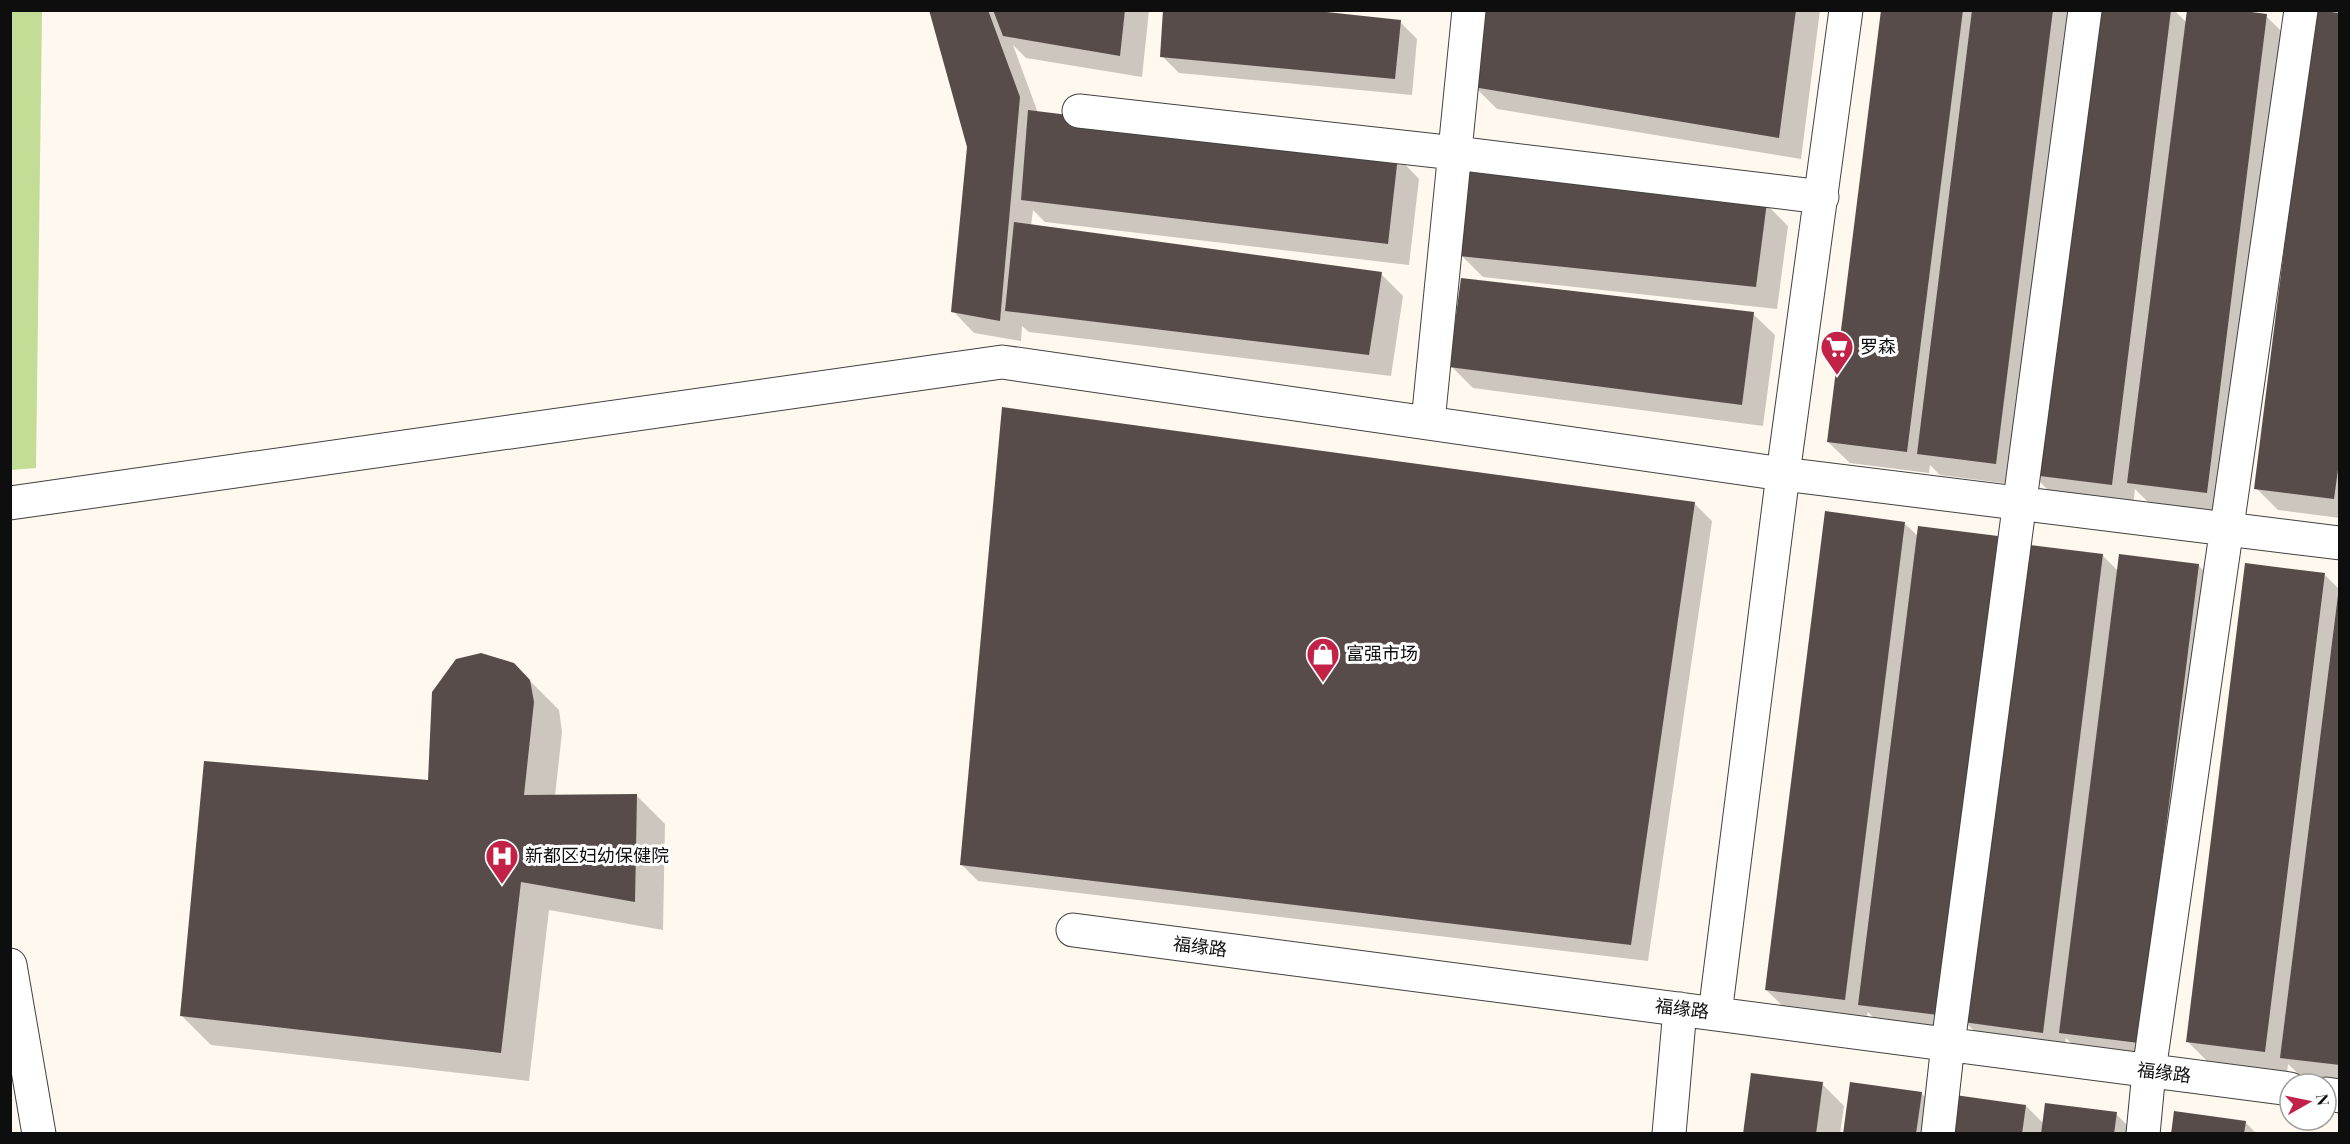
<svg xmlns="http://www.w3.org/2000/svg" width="2350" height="1144" font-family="'Playfair Display','Noto Sans SC',serif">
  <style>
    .forest { fill: #c3dc96 }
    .shadow { fill: #0003 }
    .building { fill: #574c4a }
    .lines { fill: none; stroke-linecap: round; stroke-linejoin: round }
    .minor-casing { stroke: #414141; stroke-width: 35 }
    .minor { stroke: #fff; stroke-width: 33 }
    .labels { text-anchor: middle; stroke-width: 6; stroke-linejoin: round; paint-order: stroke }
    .poi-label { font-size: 18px; fill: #0e0e0e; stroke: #fff; text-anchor: start }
    .street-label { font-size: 18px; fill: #0e0e0e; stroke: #fff }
  </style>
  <rect width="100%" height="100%" fill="#fff8ee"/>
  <path class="forest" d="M 11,10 L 42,11 L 36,468 L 11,470 Z"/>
  <path class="shadow" d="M 930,10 L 1149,10 L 1142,77 L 1026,58 L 1013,45 L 1038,113 L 1398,157 L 1419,179 L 1409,265 L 1045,222 L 1033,210 L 1031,226 L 1381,274 L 1403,296 L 1391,376 L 1029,332 L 1022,326 L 1021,341 L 974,333 L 953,311 L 969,146 Z
    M 1483,10 L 1820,10 L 1801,159 L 1497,109 L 1475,87 Z
    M 1882,10 L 2077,10 L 2018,485 L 1940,475 L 1930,465 L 1929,473 L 1850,463 L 1828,442 Z
    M 2091,10 L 2174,10 L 2187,23 L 2266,16 L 2288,38 L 2228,515 L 2151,505 L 2135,489 L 2133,506 L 2055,497 L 2033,475 Z
    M 2340,14 L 2340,518 L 2278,510 L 2256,488 Z
    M 1400,22 L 1417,39 L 1412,95 L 1179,73 L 1162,56 Z
    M 1766,204 L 1788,226 L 1777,309 L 1483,277 L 1461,255 Z
    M 1753,314 L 1775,335 L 1763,426 L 1473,388 L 1451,366 Z
    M 1694,503 L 1712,521 L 1648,961 L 978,881 L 961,864 Z
    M 1904,523 L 1918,536 L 1997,537 L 2019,559 L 1959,1036 L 1882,1026 L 1868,1012 L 1866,1021 L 1788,1011 L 1766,990 Z
    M 2102,555 L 2118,571 L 2198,565 L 2220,587 L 2161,1064 L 2082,1054 L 2066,1038 L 2064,1054 L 1987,1043 L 1965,1022 Z
    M 2325,575 L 2340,590 L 2340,1084 L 2304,1079 L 2288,1064 L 2287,1073 L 2209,1063 L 2187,1041 Z
    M 513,664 L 559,710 L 562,732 L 555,796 L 636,795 L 665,824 L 663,930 L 549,910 L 529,1081 L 211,1045 L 182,1016 L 429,781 Z
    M 1822,1084 L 1844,1106 L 1840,1134 L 1745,1134 Z
    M 1921,1093 L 1943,1115 L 1940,1134 L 1845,1134 Z
    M 2026,1106 L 2044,1124 L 2116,1114 L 2136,1134 L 1951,1134 Z
    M 2245,1122 L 2257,1134 L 2173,1134 Z"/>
  <path class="building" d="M 929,10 L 988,10 L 1020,97 L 1000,321 L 951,312 L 967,147 Z
    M 993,10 L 1125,10 L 1120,56 L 1003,36 Z
    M 1163,10 L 1308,10 L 1401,20 L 1395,79 L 1160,57 Z
    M 1481,10 L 1796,10 L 1779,138 L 1473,87 Z
    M 1881,10 L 1963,10 L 1907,452 L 1827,442 Z
    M 1972,10 L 2053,10 L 1996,464 L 1917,454 Z
    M 2090,10 L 2171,10 L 2112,485 L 2032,475 Z
    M 2187,10 L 2236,10 L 2267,14 L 2207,493 L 2127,483 Z
    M 2314,10 L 2340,13 L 2340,455 L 2334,499 L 2254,489 Z
    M 1028,110 L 1398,156 L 1388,244 L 1021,200 Z
    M 1467,166 L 1767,202 L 1756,287 L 1459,256 Z
    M 1014,222 L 1382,272 L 1369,355 L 1005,311 Z
    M 1461,278 L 1754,312 L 1742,405 L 1449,367 Z
    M 1002,407 L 1695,502 L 1631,945 L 960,865 Z
    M 1825,511 L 1905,522 L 1845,1000 L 1765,990 Z
    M 1918,526 L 1998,536 L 1938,1015 L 1858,1005 Z
    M 2023,544 L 2103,554 L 2043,1033 L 1963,1022 Z
    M 2119,554 L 2199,564 L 2139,1043 L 2059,1033 Z
    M 2245,563 L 2325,573 L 2265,1052 L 2186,1042 Z
    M 2338,595 L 2340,595 L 2340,1065 L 2280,1058 Z
    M 481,653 L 514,663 L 530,680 L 534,702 L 524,795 L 637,794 L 635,902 L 521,882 L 501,1053 L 180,1016 L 204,761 L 428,780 L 432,692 L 456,659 Z
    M 1751,1073 L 1823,1082 L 1816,1134 L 1743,1134 Z
    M 1850,1082 L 1922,1092 L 1916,1134 L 1843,1134 Z
    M 1955,1095 L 2026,1105 L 2022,1134 L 1949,1134 Z
    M 2045,1103 L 2117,1112 L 2114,1134 L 2041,1134 Z
    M 2174,1111 L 2246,1121 L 2244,1134 L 2171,1134 Z"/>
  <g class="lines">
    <defs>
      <path id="minor" d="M 1079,111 L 1455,153 L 1822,197
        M 1428,422 L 1469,10
        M 10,503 L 1002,362 L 1783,474 L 2340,543
        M 1073,930 L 2290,1089
        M 10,965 L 39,1134
        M 1715,1014 L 1783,474 L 1846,10
        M 2326,1094 L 2340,1096
        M 1669,1134 L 1680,1009
        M 1938,1134 L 1948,1044 L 2085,10
        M 2143,1134 L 2149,1071 L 2301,10"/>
    </defs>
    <use href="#minor" class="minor-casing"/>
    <use href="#minor" class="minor"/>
  </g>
  <defs>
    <symbol id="supermarket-pin" viewBox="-11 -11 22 30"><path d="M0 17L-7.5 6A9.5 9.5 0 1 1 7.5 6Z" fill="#c22248" stroke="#fff"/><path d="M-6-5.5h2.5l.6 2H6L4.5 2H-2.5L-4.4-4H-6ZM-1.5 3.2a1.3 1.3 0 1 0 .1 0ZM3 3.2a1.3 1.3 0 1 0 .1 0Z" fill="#fff"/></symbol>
    <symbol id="shop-pin" viewBox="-11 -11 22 30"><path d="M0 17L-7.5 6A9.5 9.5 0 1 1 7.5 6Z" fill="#c22248" stroke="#fff"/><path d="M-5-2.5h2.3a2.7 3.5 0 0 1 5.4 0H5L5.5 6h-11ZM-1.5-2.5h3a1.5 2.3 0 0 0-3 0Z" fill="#fff"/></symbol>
    <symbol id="hospital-pin" viewBox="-11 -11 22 30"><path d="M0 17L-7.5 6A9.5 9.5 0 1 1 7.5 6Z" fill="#c22248" stroke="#fff"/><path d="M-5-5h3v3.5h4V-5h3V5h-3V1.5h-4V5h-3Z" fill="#fff"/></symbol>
  </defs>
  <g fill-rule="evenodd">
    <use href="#supermarket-pin" x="1818" y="328" width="38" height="52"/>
    <use href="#shop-pin" x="1304" y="635" width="38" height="52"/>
    <use href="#hospital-pin" x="483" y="837" width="38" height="52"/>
  </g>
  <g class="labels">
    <g class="poi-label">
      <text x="1860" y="353">罗森</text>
      <text x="1346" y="660">富强市场</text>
      <text x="525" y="862">新都区妇幼保健院</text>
    </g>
    <g class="street-label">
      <text transform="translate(1200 947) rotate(7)" y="6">福缘路</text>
      <text transform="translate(1682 1009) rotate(7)" y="6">福缘路</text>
      <text transform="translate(2164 1073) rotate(7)" y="6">福缘路</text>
    </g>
  </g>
  <rect width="2350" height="1144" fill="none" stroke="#0e0e0e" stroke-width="24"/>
  <g transform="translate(2308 1102) rotate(81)"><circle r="28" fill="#ffffff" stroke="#9f9f9f" stroke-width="1.5"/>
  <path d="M0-4.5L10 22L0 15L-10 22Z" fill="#c22248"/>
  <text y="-9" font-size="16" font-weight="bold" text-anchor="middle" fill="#0e0e0e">N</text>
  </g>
</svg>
